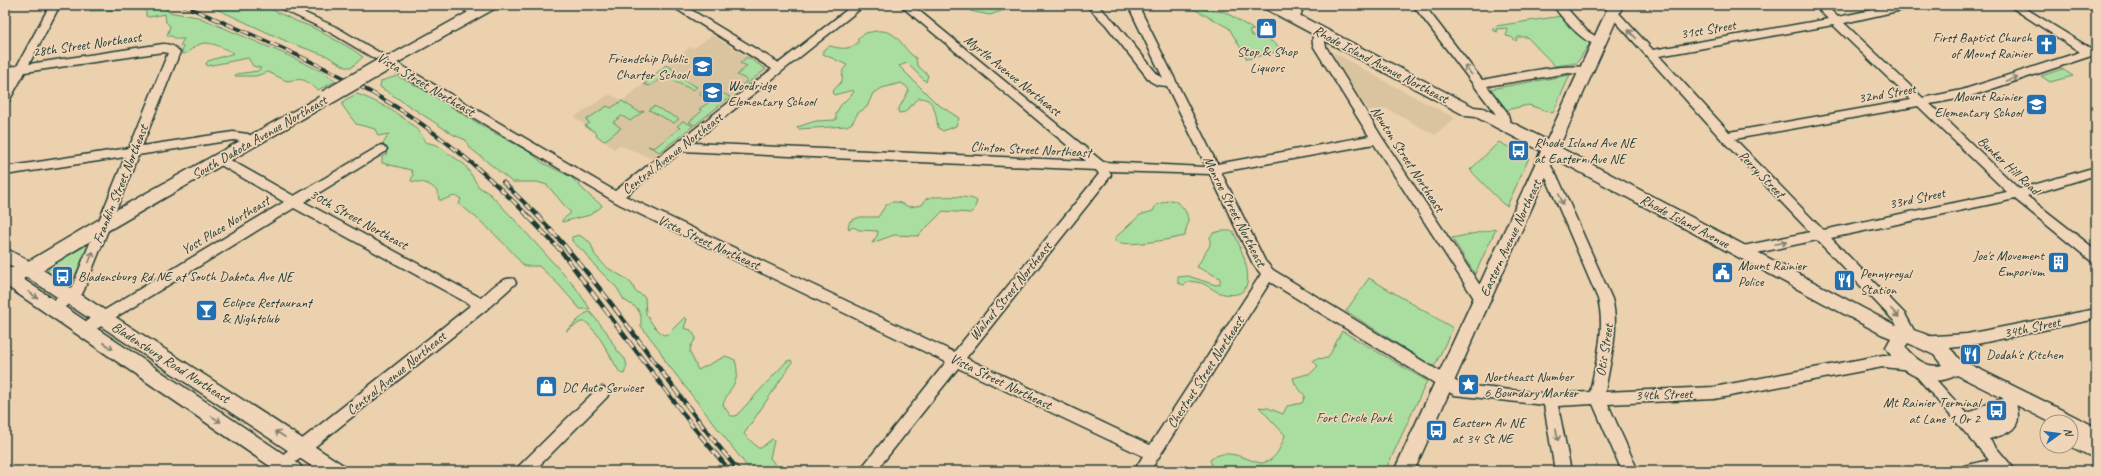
<svg xmlns="http://www.w3.org/2000/svg" width="2101" height="476" font-family="Caveat,sans-serif">
  <style>
    .built { fill: #dac4a0 }
    .green { fill: #a9dea0; stroke: #648e6a }
    .lines { fill: none; stroke-linecap: round; stroke-linejoin: round }
    .minor-casing { stroke: #1f3d34; stroke-width: 3 }
    .major-casing { stroke: #1f3d34; stroke-width: 3 }
    .minor { fill: #f1d5b8; fill-rule: evenodd }
    .major { fill: #f1d5b8; fill-rule: evenodd }
    .rail-far1-casing { stroke: #1f3d34; stroke-width: 4 }
    .rail-casing { stroke: #1f3d34; stroke-width: 4.5 }
    .rail-far1 { stroke: #f1d5b8; stroke-width: 2.5; stroke-dasharray: 8; stroke-linecap: butt }
    .rail { stroke: #f1d5b8; stroke-width: 3; stroke-dasharray: 10; stroke-linecap: butt }
    .major-bridge-casing { stroke: #1f3d34; stroke-width: 18; stroke-linecap: butt }
    .major-bridge { stroke: #f1d5b8; stroke-width: 15 }
    .oneway { stroke: #7d816f }
    .labels { text-anchor: middle; stroke-width: 3.5; stroke-linejoin: round; paint-order: stroke }
    .street-label { font-size: 14px; fill: #1f3d34; stroke: #f1d5b8 }
    .poi-label { font-size: 14px; fill: #1f3d34; stroke: #f1d5b8; text-anchor: start }
    .park-label { font-size: 14px; fill: #2d4d3f; stroke: #f1d5b8 }
  </style>
  <rect width="100%" height="100%" fill="#ecd1ae"/>
  <filter id="ink" filterUnits="userSpaceOnUse"><feTurbulence type="fractalNoise" baseFrequency=".025" numOctaves="2"/><feDisplacementMap in="SourceGraphic" scale="8" xChannelSelector="R" yChannelSelector="G"/><feConvolveMatrix kernelMatrix="1 2 1 2 8 2 1 2 1" color-interpolation-filters="sRGB"/></filter>
  <g filter="url(#ink)">
    <path class="built" d="M 712,35 L 767,69 L 653,159 L 619,145 L 614,149 L 574,117 L 610,94 L 622,101 L 690,47 L 694,48 Z
      M 1335,53 L 1379,78 L 1455,118 L 1435,135 L 1387,109 L 1368,110 L 1336,62 L 1334,54 Z"/>
    <path class="green" d="M 92,5 L 164,5 L 168,12 L 198,17 L 285,54 L 325,73 L 336,81 L 318,90 C 303,79 306,78 287,81 L 268,72 L 256,76 L 235,76 L 236,74 L 258,71 L 261,68 L 253,66 L 248,58 L 207,66 L 206,63 L 208,61 L 234,53 C 224,49 209,39 198,45 C 191,48 189,54 182,54 L 183,46 L 180,45 L 184,39 L 176,39 L 172,36 L 167,36 L 170,26 L 166,22 L 165,14 L 149,17 L 146,16 L 146,11 L 141,10 L 90,11 Z
      M 208,5 L 262,5 L 296,21 L 312,27 L 352,49 L 363,57 L 352,67 L 346,67 L 327,56 L 290,43 Z
      M 980,5 L 1018,5 L 990,15 L 970,11 L 969,9 Z
      M 1186,5 L 1200,5 L 1207,10 L 1225,12 L 1254,30 L 1249,31 L 1252,36 C 1264,34 1274,43 1283,50 L 1247,59 L 1229,28 Z
      M 1562,16 L 1590,43 L 1577,63 L 1555,66 L 1527,37 L 1518,37 L 1516,41 L 1511,37 L 1506,36 L 1508,30 L 1507,28 L 1496,29 L 1498,32 L 1492,30 L 1496,26 Z
      M 876,31 C 900,29 901,49 916,58 L 917,65 L 928,75 L 926,82 L 907,63 L 899,66 L 936,103 L 959,118 L 956,126 L 943,131 L 938,128 C 936,115 935,97 918,98 L 905,112 L 899,113 L 898,110 L 909,90 L 906,86 L 901,83 L 882,88 L 873,93 L 867,107 L 858,113 L 852,123 L 847,126 L 798,129 L 797,127 L 816,121 L 836,120 L 836,114 L 840,106 L 854,92 L 853,90 L 834,95 L 832,92 L 842,81 L 843,70 L 847,65 L 823,54 L 823,50 L 830,46 C 842,49 848,50 858,43 L 858,38 L 866,33 Z
      M 747,57 L 766,69 L 744,86 L 742,85 L 748,80 L 737,75 L 747,66 L 740,63 Z
      M 666,65 L 675,70 L 671,73 L 697,87 L 693,90 L 665,77 L 649,86 L 644,84 Z
      M 2062,69 L 2073,76 L 2050,82 L 2041,76 Z
      M 1570,75 L 1553,113 L 1528,105 L 1506,110 L 1490,89 Z
      M 397,76 L 419,87 L 489,130 L 528,151 L 543,163 L 571,177 L 591,197 L 602,205 L 601,207 L 590,215 L 562,222 L 562,220 L 571,213 L 547,185 L 537,182 L 512,182 L 469,147 L 466,140 L 454,135 L 380,87 L 381,81 Z
      M 708,86 L 730,97 L 695,125 L 689,122 L 702,111 L 699,109 L 711,101 L 698,94 Z
      M 357,94 C 375,100 419,122 425,142 L 437,145 L 465,165 L 479,187 L 490,194 L 512,217 L 576,288 L 590,309 L 580,309 L 559,285 L 539,266 L 524,266 C 506,244 482,221 459,204 L 461,199 C 452,192 448,201 439,200 L 438,192 C 428,181 423,183 411,181 L 413,174 L 411,170 L 382,163 L 382,157 L 387,154 L 383,144 L 389,134 L 378,136 L 375,129 L 356,124 L 342,105 L 345,100 Z
      M 622,101 L 639,112 L 644,111 L 630,121 L 622,116 L 613,122 L 621,128 L 604,141 L 596,135 L 597,133 L 585,126 L 590,123 L 586,120 L 607,106 L 611,108 Z
      M 654,106 L 679,119 L 674,123 L 649,110 Z
      M 683,121 L 693,126 L 660,152 L 648,146 L 654,148 L 680,128 L 677,126 Z
      M 1499,142 L 1529,158 L 1507,206 L 1503,204 L 1470,170 Z
      M 932,197 C 941,197 971,195 977,201 L 974,210 L 970,213 L 943,211 L 918,236 L 894,235 L 872,243 L 877,236 L 878,231 L 859,230 L 853,227 L 850,229 L 848,228 L 850,221 L 860,217 L 878,217 L 886,205 L 892,202 L 898,202 L 909,207 L 922,205 L 926,199 Z
      M 1170,200 C 1178,200 1188,211 1188,220 C 1188,225 1185,230 1185,236 C 1171,239 1127,248 1115,241 L 1115,238 L 1140,215 L 1153,211 L 1156,205 Z
      M 1496,229 L 1475,274 L 1452,238 Z
      M 1222,231 L 1233,231 C 1241,248 1266,301 1224,294 C 1217,293 1210,287 1204,284 C 1200,282 1194,282 1189,281 L 1184,285 L 1178,283 L 1178,277 L 1188,276 L 1216,285 L 1220,284 L 1220,278 L 1197,267 L 1210,245 L 1210,237 L 1213,233 Z
      M 579,235 L 590,242 L 595,255 L 606,267 L 625,278 L 632,284 L 635,291 L 645,297 L 646,314 L 653,325 L 663,335 L 668,334 L 685,317 L 687,319 L 684,328 L 691,330 L 696,338 L 691,346 L 690,352 L 698,370 L 726,356 L 735,360 C 742,383 729,386 723,405 L 731,416 L 736,416 L 787,361 L 791,360 L 792,363 L 744,434 L 758,448 L 761,448 L 772,439 L 774,441 L 770,458 L 780,471 L 752,471 L 746,465 L 666,362 L 659,349 L 641,326 L 641,316 L 637,308 L 624,300 L 617,288 L 596,267 L 583,251 L 572,241 L 572,237 Z
      M 86,245 L 88,247 L 71,285 L 67,286 L 46,273 L 52,264 Z
      M 1369,278 L 1453,328 L 1434,367 L 1346,311 Z
      M 590,312 L 606,331 L 616,349 L 625,359 L 627,366 L 624,374 L 620,373 L 598,335 L 586,322 L 581,322 L 566,331 L 586,313 Z
      M 1342,331 L 1427,381 L 1385,471 L 1214,471 L 1210,460 C 1225,447 1243,458 1260,463 C 1275,463 1281,447 1285,435 L 1259,407 L 1268,408 L 1283,414 L 1287,406 L 1302,403 L 1305,396 L 1295,384 L 1293,378 L 1311,373 L 1318,366 L 1313,361 L 1314,359 L 1328,358 Z"/>
    <g class="lines">
      <defs>
        <path id="minor" d="M 50,5 L 60,5 L 29,64 L 163,44 C 170,44 175,46 180,52 L 142,146 L 233,132 L 248,134 L 258,142 L 252,146 L 241,141 L 233,140 L 138,155 L 84,290 L 82,294 L 57,313 L 52,314 L 47,313 L 45,309 L 47,305 L 72,287 L 125,157 L 5,175 L 5,167 L 129,148 L 168,53 L 163,52 L 25,72 L 9,101 L 5,102 L 5,87 L 12,74 L 5,75 L 5,67 L 17,66 Z
          M 273,5 L 287,5 L 336,27 L 615,191 L 772,69 L 670,5 L 683,5 L 779,63 L 853,5 L 865,5 L 692,143 L 1086,161 L 900,5 L 912,5 L 1103,162 L 1204,167 L 1206,166 L 1167,86 L 1157,85 L 1150,81 L 1106,25 L 1086,5 L 1097,5 L 1114,21 L 1158,75 L 1163,78 L 1128,5 L 1138,5 L 1217,164 L 1369,136 L 1314,47 C 1312,42 1312,35 1315,30 L 1323,30 L 1326,47 L 1381,136 L 1489,299 L 1487,303 L 1482,304 L 1477,303 L 1374,144 L 1221,172 L 1265,261 L 1273,270 L 1462,385 L 1550,394 L 1590,392 C 1596,361 1606,330 1598,299 L 1547,180 L 1538,164 L 1544,160 L 1548,161 L 1559,180 L 1612,299 C 1620,329 1610,361 1605,392 L 1714,387 L 1883,355 L 1910,358 L 1922,364 L 1966,413 L 1974,411 L 1987,403 L 2003,399 L 2007,391 L 2012,389 L 2017,391 L 2019,395 C 2014,406 2018,406 2018,417 C 2018,432 2000,436 1989,439 L 2016,471 L 1961,471 L 1964,466 L 1989,460 L 1911,370 L 1883,367 L 1714,399 L 1608,404 L 1638,471 L 1622,471 L 1593,404 L 1558,406 L 1571,471 L 1555,471 L 1544,405 L 1454,395 L 1270,282 L 1150,471 L 1134,471 L 1143,456 L 958,368 L 876,471 L 859,471 L 946,362 L 619,204 L 328,31 ZM 682,151 L 1096,170 L 1099,174 L 954,352 L 625,196 ZM 1109,171 L 1210,174 L 1253,264 L 1261,274 L 1150,445 L 966,358 L 1109,178 L 1111,175 Z
          M 464,5 L 474,5 L 474,9 L 480,14 L 475,17 L 464,10 Z
          M 1289,5 L 1299,5 L 1302,11 L 1298,21 L 1290,21 L 1289,19 L 1292,11 Z
          M 1413,5 L 1424,5 L 1482,80 C 1499,77 1583,58 1592,71 L 1586,75 L 1569,73 L 1487,86 L 1507,112 L 1511,125 L 1505,129 L 1501,128 L 1495,113 Z
          M 1553,5 L 1564,5 L 1587,31 L 1603,41 L 1605,43 L 1603,45 C 1587,49 1561,17 1553,5 Z
          M 1814,5 L 1825,5 L 1838,17 L 1896,5 L 1916,5 L 1911,8 L 1844,23 L 1923,98 L 1962,90 L 2080,52 L 2008,5 L 2020,5 L 2090,48 L 2096,46 L 2096,58 L 2088,57 L 1968,97 L 1930,104 L 2019,189 L 2096,167 L 2096,175 L 2027,196 L 2096,250 L 2096,262 L 2091,261 L 2015,199 L 1831,238 L 1905,314 L 1917,336 L 1915,340 L 1910,342 L 1905,340 L 1895,322 L 1817,240 L 1743,256 L 1738,254 L 1736,251 L 1738,248 L 1743,246 L 1810,232 L 1722,140 L 1608,13 L 1609,11 L 1617,11 L 1653,50 L 1828,19 ZM 1833,25 L 1911,100 L 1729,132 L 1659,56 ZM 1918,106 L 2007,192 L 1823,230 L 1735,139 Z
          M 381,145 L 387,149 L 385,152 L 304,202 L 481,298 C 489,291 502,276 514,279 L 516,283 L 487,309 L 287,469 L 282,471 L 277,469 L 274,464 L 277,459 L 471,305 L 294,208 L 90,333 L 85,335 L 80,333 L 78,329 L 80,325 L 284,202 L 217,163 L 215,160 L 217,157 L 225,157 L 294,196 Z
          M 2096,309 L 2096,319 L 1967,346 L 1940,349 L 1920,345 L 1918,341 L 1920,337 L 1967,334 Z
          M 602,387 L 607,389 L 609,393 L 607,397 L 534,471 L 516,471 L 519,466 L 597,389 Z"/>
        <path id="major" d="M 481,5 L 498,5 L 496,8 L 390,67 L 380,67 L 378,64 L 380,61 Z
          M 1262,5 L 1280,5 L 1474,107 L 1483,108 L 1547,140 L 1609,5 L 1623,5 L 1559,147 L 1893,324 C 1918,332 1944,336 1959,359 L 2096,427 L 2096,459 L 2070,446 L 2071,422 L 2050,422 L 1957,375 C 1929,390 1899,373 1886,347 L 1891,338 L 1881,334 L 1554,158 L 1414,471 L 1394,471 L 1541,151 L 1476,117 L 1466,116 L 1264,8 ZM 1908,343 L 1934,355 L 1942,365 C 1927,369 1914,358 1905,347 Z
          M 326,93 L 331,94 L 334,98 L 331,102 C 236,159 137,211 43,270 L 343,465 L 346,471 L 319,471 L 27,277 L 23,279 L 300,465 L 303,471 L 277,471 L 5,285 L 5,268 L 14,268 L 5,263 L 5,248 L 29,261 L 98,220 Z"/>
      </defs>
      <use href="#minor" class="minor-casing"/>
      <use href="#major" class="major-casing"/>
      <use href="#minor" class="minor"/>
      <use href="#major" class="major"/>
      <defs>
        <path id="rail-far1" d="M 183,5 C 254,36 326,65 393,105 C 443,136 488,175 528,216
          M 503,182 L 538,216"/>
        <path id="rail" d="M 527,215 L 561,251 L 691,424 L 730,471
          M 537,215 C 612,294 668,388 739,471"/>
      </defs>
      <use href="#rail-far1" class="rail-far1-casing"/>
      <use href="#rail" class="rail-casing"/>
      <use href="#rail-far1" class="rail-far1"/>
      <use href="#rail" class="rail"/>
      <defs>
        <path id="major-bridge" d="M 326,98 L 385,64"/>
      </defs>
      <use href="#major-bridge" class="major-bridge-casing"/>
      <use href="#major-bridge" class="major-bridge"/>
    </g>
    <defs><path id="oneway-shaft" d="M-6 0H5M1.5-3L5.5 0L1.5 3" fill="none" stroke-width="1.6" stroke-linecap="round" stroke-linejoin="round"/></defs>
    <g class="oneway">
      <use href="#oneway-shaft" transform="translate(1632 34) rotate(-133)"/>
      <use href="#oneway-shaft" transform="translate(1468 70) rotate(-128)"/>
      <use href="#oneway-shaft" transform="translate(2012 79) rotate(-20)"/>
      <use href="#oneway-shaft" transform="translate(1561 199) rotate(67)"/>
      <use href="#oneway-shaft" transform="translate(1781 243) rotate(-12)"/>
      <use href="#oneway-shaft" transform="translate(91 257) rotate(-68)"/>
      <use href="#oneway-shaft" transform="translate(33 295) rotate(36)"/>
      <use href="#oneway-shaft" transform="translate(1895 313) rotate(46)"/>
      <use href="#oneway-shaft" transform="translate(108 346) rotate(34)"/>
      <use href="#oneway-shaft" transform="translate(216 419) rotate(34)"/>
      <use href="#oneway-shaft" transform="translate(280 434) rotate(-147)"/>
      <use href="#oneway-shaft" transform="translate(1557 435) rotate(80)"/>
    </g>
  </g>
  <defs>
    <symbol id="shop-square" viewBox="-11 -11 22 22"><rect x="-9" y="-9" width="18" height="18" rx="4" fill="#1f6fb2" stroke="#f1d5b8"/><path d="M-5-2.5h2.3a2.7 3.5 0 0 1 5.4 0H5L5.5 6h-11ZM-1.5-2.5h3a1.5 2.3 0 0 0-3 0Z" fill="#fff"/></symbol>
    <symbol id="church-square" viewBox="-11 -11 22 22"><rect x="-9" y="-9" width="18" height="18" rx="4" fill="#1f6fb2" stroke="#f1d5b8"/><path d="M-1.2-6h2.4v3.5h3.3v2.4h-3.3V6h-2.4V-.1h-3.3v-2.4h3.3Z" fill="#fff"/></symbol>
    <symbol id="school-square" viewBox="-11 -11 22 22"><rect x="-9" y="-9" width="18" height="18" rx="4" fill="#1f6fb2" stroke="#f1d5b8"/><path d="M0-5L7-2L0 1L-7-2ZM-4 1L0 2.5L4 1V4Q0 6-4 4Z" fill="#fff"/></symbol>
    <symbol id="bus-square" viewBox="-11 -11 22 22"><rect x="-9" y="-9" width="18" height="18" rx="4" fill="#1f6fb2" stroke="#f1d5b8"/><path d="M-5-6H5V4H4V6H2V4H-2V6H-4V4H-5ZM-3.5-4V0h7V-4ZM-3.5 1.2v1.5H-2V1.2ZM2 1.2v1.5H3.5V1.2Z" fill="#fff"/></symbol>
    <symbol id="building-square" viewBox="-11 -11 22 22"><rect x="-9" y="-9" width="18" height="18" rx="4" fill="#1f6fb2" stroke="#f1d5b8"/><path d="M-4-6H4V6H1V3H-1V6H-4ZM-2.5-4.3h1.7v1.8h-1.7ZM.8-4.3h1.7v1.8H.8ZM-2.5-1h1.7V.8h-1.7ZM.8-1h1.7V.8H.8Z" fill="#fff"/></symbol>
    <symbol id="civic-square" viewBox="-11 -11 22 22"><rect x="-9" y="-9" width="18" height="18" rx="4" fill="#1f6fb2" stroke="#f1d5b8"/><path d="M-.6-6.5H3V-4.5H.6V-3L4-1V1h2V6H-6V1h2V-1L-.6-3ZM-1.2 2.5V6h2.4V2.5Z" fill="#fff"/></symbol>
    <symbol id="restaurant-square" viewBox="-11 -11 22 22"><rect x="-9" y="-9" width="18" height="18" rx="4" fill="#1f6fb2" stroke="#f1d5b8"/><path d="M-5-6h1v4h1v-4h1v4h1v-4h1v5L-1.5 .5V6h-2V.5L-5-1ZM5-6V6H3V1.5H1.5Q1.5-4 5-6Z" fill="#fff"/></symbol>
    <symbol id="bar-square" viewBox="-11 -11 22 22"><rect x="-9" y="-9" width="18" height="18" rx="4" fill="#1f6fb2" stroke="#f1d5b8"/><path d="M-6-5H6L.8 .8V4.5H3.5V6h-7V4.5H-.8V.8Z" fill="#fff"/></symbol>
    <symbol id="sight-square" viewBox="-11 -11 22 22"><rect x="-9" y="-9" width="18" height="18" rx="4" fill="#1f6fb2" stroke="#f1d5b8"/><path d="M0-6L1.8-2.2L6-1.7L2.9 1.2L3.7 5.4L0 3.3L-3.7 5.4L-2.9 1.2L-6-1.7L-1.8-2.2Z" fill="#fff"/></symbol>
  </defs>
  <g fill-rule="evenodd">
    <use href="#shop-square" x="1254" y="16" width="25" height="25"/>
    <use href="#church-square" x="2034" y="32" width="25" height="25"/>
    <use href="#school-square" x="690" y="54" width="25" height="25"/>
    <use href="#school-square" x="700" y="80" width="25" height="25"/>
    <use href="#school-square" x="2024" y="92" width="25" height="25"/>
    <use href="#bus-square" x="1506" y="138" width="25" height="25"/>
    <use href="#building-square" x="2046" y="250" width="25" height="25"/>
    <use href="#civic-square" x="1710" y="260" width="25" height="25"/>
    <use href="#bus-square" x="50" y="264" width="25" height="25"/>
    <use href="#restaurant-square" x="1832" y="268" width="25" height="25"/>
    <use href="#bar-square" x="194" y="298" width="25" height="25"/>
    <use href="#restaurant-square" x="1958" y="342" width="25" height="25"/>
    <use href="#sight-square" x="1456" y="372" width="25" height="25"/>
    <use href="#shop-square" x="534" y="374" width="25" height="25"/>
    <use href="#bus-square" x="1984" y="398" width="25" height="25"/>
    <use href="#bus-square" x="1424" y="418" width="25" height="25"/>
  </g>
  <g class="labels">
    <g class="street-label">
      <text transform="translate(1708 29) rotate(-10)" y="5">31st Street</text>
      <text transform="translate(87 44) rotate(-8)" y="5">28th Street Northeast</text>
      <text transform="translate(1381 64) rotate(28)" y="5">Rhode Island Avenue Northeast</text>
      <text transform="translate(1013 75) rotate(39)" y="5">Myrtle Avenue Northeast</text>
      <text transform="translate(426 84) rotate(31)" y="5">Vista Street Northeast</text>
      <text transform="translate(1887 93) rotate(-10)" y="5">32nd Street</text>
      <text transform="translate(259 137) rotate(-30)" y="5">South Dakota Avenue Northeast</text>
      <text transform="translate(1031 149) rotate(3)" y="5">Clinton Street Northeast</text>
      <text transform="translate(672 153) rotate(-38)" y="5">Central Avenue Northeast</text>
      <text transform="translate(1408 159) rotate(57)" y="5">Newton Street Northeast</text>
      <text transform="translate(2009 165) rotate(43)" y="5">Bunker Hill Road</text>
      <text transform="translate(1762 174) rotate(46)" y="5">Perry Street</text>
      <text transform="translate(120 184) rotate(-68)" y="5">Franklin Street Northeast</text>
      <text transform="translate(1917 198) rotate(-12)" y="5">33rd Street</text>
      <text transform="translate(1235 211) rotate(63)" y="5">Monroe Street Northeast</text>
      <text transform="translate(359 219) rotate(29)" y="5">30th Street Northeast</text>
      <text transform="translate(1685 221) rotate(28)" y="5">Rhode Island Avenue</text>
      <text transform="translate(225 225) rotate(-31)" y="5">Yost Place Northeast</text>
      <text transform="translate(1510 238) rotate(-65)" y="5">Eastern Avenue Northeast</text>
      <text transform="translate(709 242) rotate(25)" y="5">Vista Street Northeast</text>
      <text transform="translate(1010 291) rotate(-51)" y="5">Walnut Street Northeast</text>
      <text transform="translate(2032 327) rotate(-12)" y="5">34th Street</text>
      <text transform="translate(1604 350) rotate(-81)" y="5">Otis Street</text>
      <text transform="translate(171 362) rotate(33)" y="5">Bladensburg Road Northeast</text>
      <text transform="translate(1205 372) rotate(-57)" y="5">Chestnut Street Northeast</text>
      <text transform="translate(396 373) rotate(-39)" y="5">Central Avenue Northeast</text>
      <text transform="translate(1001 381) rotate(26)" y="5">Vista Street Northeast</text>
      <text transform="translate(1664 394) rotate(-2)" y="5">34th Street</text>
    </g>
    <g class="poi-label">
      <text x="2032" y="42" text-anchor="end">First Baptist Church<tspan x="2032" dy="16">of Mount Rainier</tspan></text>
      <text x="1267" y="56" text-anchor="middle">Stop &amp; Shop<tspan x="1267" dy="16">Liquors</tspan></text>
      <text x="688" y="63" text-anchor="end">Friendship Public<tspan x="688" dy="16">Charter School</tspan></text>
      <text x="728" y="90">Woodridge<tspan x="728" dy="16">Elementary School</tspan></text>
      <text x="2022" y="101" text-anchor="end">Mount Rainier<tspan x="2022" dy="16">Elementary School</tspan></text>
      <text x="1534" y="147">Rhode Island Ave NE<tspan x="1534" dy="16">at Eastern Ave NE</tspan></text>
      <text x="2044" y="260" text-anchor="end">Joe's Movement<tspan x="2044" dy="16">Emporium</tspan></text>
      <text x="1738" y="270">Mount Rainier<tspan x="1738" dy="16">Police</tspan></text>
      <text x="1860" y="278">Pennyroyal<tspan x="1860" dy="16">Station</tspan></text>
      <text x="78" y="281">Bladensburg Rd NE at South Dakota Ave NE</text>
      <text x="222" y="307">Eclipse Restaurant<tspan x="222" dy="16">&amp; Nightclub</tspan></text>
      <text x="1986" y="359">Dodah's Kitchen</text>
      <text x="1484" y="381">Northeast Number<tspan x="1484" dy="16">6 Boundary Marker</tspan></text>
      <text x="562" y="392">DC Auto Services</text>
      <text x="1980" y="407" text-anchor="end">Mt Rainier Terminal<tspan x="1980" dy="16">at Lane 1 Or 2</tspan></text>
      <text x="1452" y="427">Eastern Av NE<tspan x="1452" dy="16">at 34 St NE</tspan></text>
    </g>
    <g class="park-label">
      <text x="1354" y="422">Fort Circle Park</text>
    </g>
  </g>
  <rect width="2101" height="476" fill="none" stroke="#f1d5b8" stroke-width="20"/>
  <rect x="10" y="10" width="2081" height="456" fill="none" stroke="#1f3d34" stroke-width="1.5" filter="url(#ink)"/>
  <g transform="translate(2059 434) rotate(76)"><circle r="19" fill="#f1d5b8" stroke="#9d9883"/>
  <path d="M0-3L7 15L0 10L-7 15Z" fill="#1f6fb2"/>
  <text y="-6" font-size="11" font-weight="bold" text-anchor="middle" fill="#1f3d34">N</text>
  </g>
</svg>
